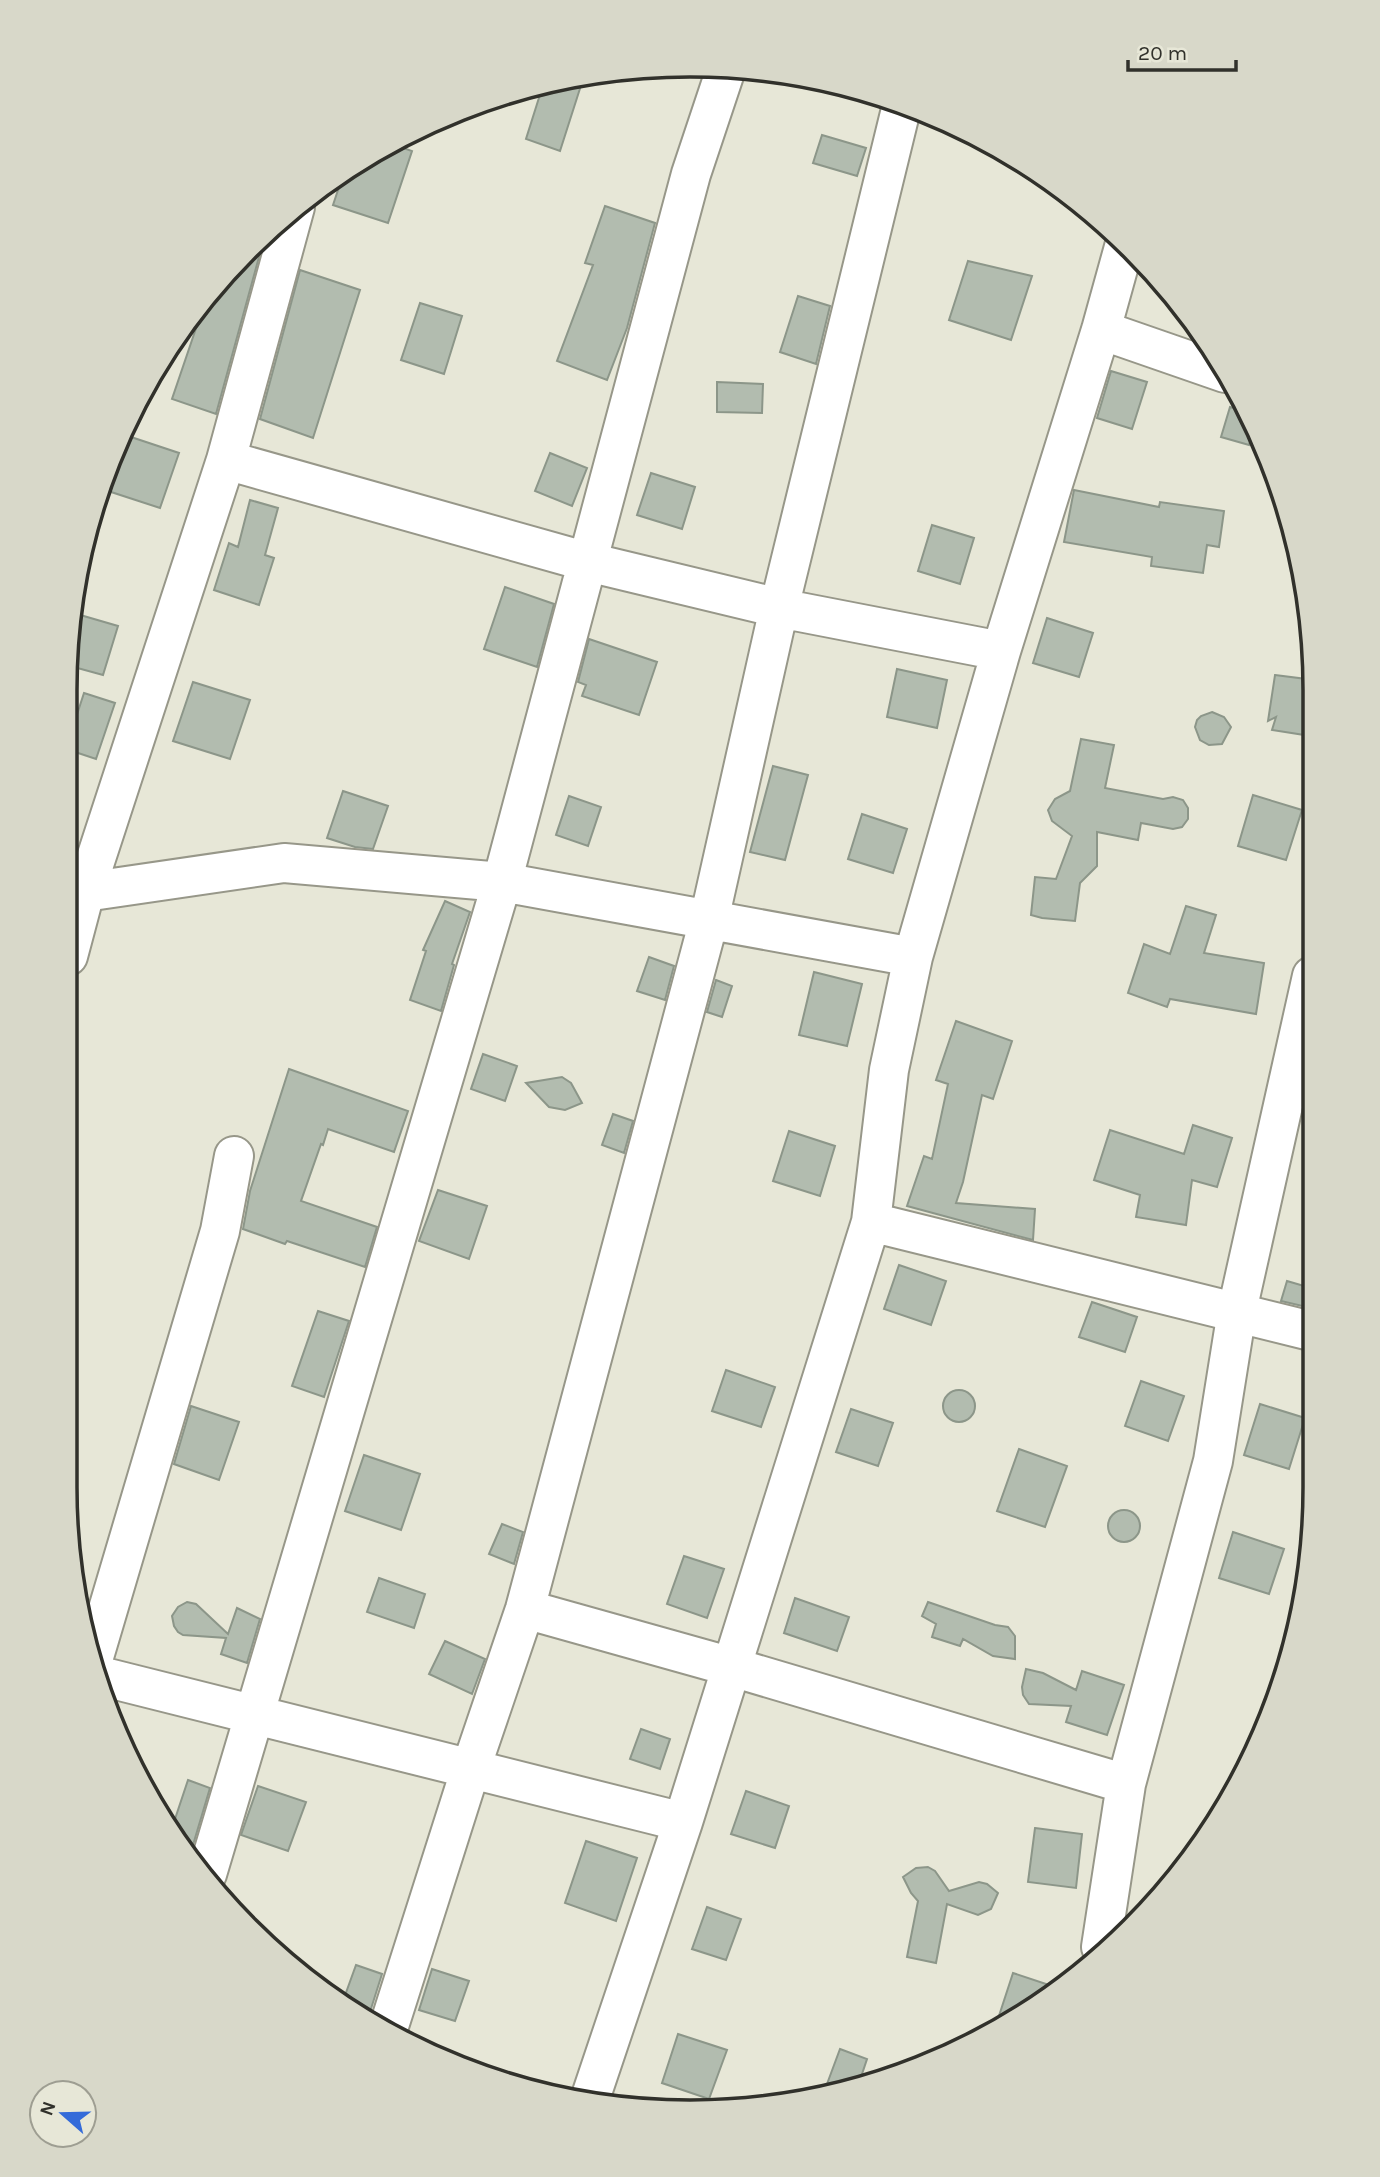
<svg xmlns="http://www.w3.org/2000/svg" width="1380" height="2177" font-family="Karla,sans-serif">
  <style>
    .building { fill: #b2bcaf; stroke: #8c9689; stroke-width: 2 }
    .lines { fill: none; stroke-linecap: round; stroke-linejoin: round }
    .minor-casing { stroke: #979789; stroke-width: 42 }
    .minor { stroke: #fff; stroke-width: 38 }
    .rim { fill: none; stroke: #31312b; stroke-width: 3.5 }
  </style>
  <rect width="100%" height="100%" fill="#e7e7d7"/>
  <path class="building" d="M 584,76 L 560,151 L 526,139 L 543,85 Z
    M 822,135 L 866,148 L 857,176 L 813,163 Z
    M 389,143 L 412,151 L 388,223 L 333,205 L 344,172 L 378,148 Z
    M 605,206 L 655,223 L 627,328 L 607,380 L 557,361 L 593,265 L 585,263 Z
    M 247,253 L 259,257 L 216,414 L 172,399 L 207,296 Z
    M 968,261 L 1032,276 L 1011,340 L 949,320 Z
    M 300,270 L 360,290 L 313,438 L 260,419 Z
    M 798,296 L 830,306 L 816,364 L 780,352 Z
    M 420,303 L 462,316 L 444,374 L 401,360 Z
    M 1111,371 L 1147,382 L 1132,429 L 1097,418 Z
    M 717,382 L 763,384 L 762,413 L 717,412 Z
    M 1230,407 L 1251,413 L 1255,425 L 1249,445 L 1221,437 Z
    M 122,434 L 179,453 L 160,508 L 102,489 Z
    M 550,453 L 587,468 L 572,506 L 535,491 Z
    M 651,473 L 695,487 L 682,529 L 637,515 Z
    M 1074,490 L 1159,507 L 1160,502 L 1224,511 L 1219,547 L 1207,545 L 1203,573 L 1151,566 L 1152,557 L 1064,542 Z
    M 250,500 L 278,508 L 265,555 L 274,558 L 259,605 L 214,590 L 229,543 L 238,547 Z
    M 932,525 L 974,538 L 960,584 L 918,571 Z
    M 505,587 L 554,604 L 537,667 L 484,649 Z
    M 70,612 L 118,626 L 103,675 L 70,666 Z
    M 1047,618 L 1093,633 L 1079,677 L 1033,663 Z
    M 589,639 L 657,662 L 639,715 L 582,696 L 586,685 L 578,682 Z
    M 897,669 L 947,680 L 937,728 L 887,717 Z
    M 1275,675 L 1314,680 L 1314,720 L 1311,736 L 1272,730 L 1276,717 L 1268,721 Z
    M 193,682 L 250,700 L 230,759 L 173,741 Z
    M 84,693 L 115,703 L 96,759 L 69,750 L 69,739 Z
    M 1212,712 L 1224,717 L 1231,727 L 1222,744 L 1209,745 L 1200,740 L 1195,727 L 1197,720 L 1201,716 Z
    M 1081,739 L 1114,745 L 1105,788 L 1163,799 L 1173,797 L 1183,800 L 1188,808 L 1188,819 L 1182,827 L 1173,829 L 1141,823 L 1138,840 L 1097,832 L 1097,866 L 1080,883 L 1075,921 L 1042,918 L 1031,915 L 1035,877 L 1056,879 L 1072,836 L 1052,821 L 1048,810 L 1055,799 L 1070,791 Z
    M 773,766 L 808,775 L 785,860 L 750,852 Z
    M 343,791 L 388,806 L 373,849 L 355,847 L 327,838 Z
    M 1253,795 L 1302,810 L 1286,860 L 1238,846 Z
    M 569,796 L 601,807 L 588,846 L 556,835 Z
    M 862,814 L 907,829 L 893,873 L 848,859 Z
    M 445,901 L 470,912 L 452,964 L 454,965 L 441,1011 L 410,1000 L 426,951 L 423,950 Z
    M 1186,906 L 1216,915 L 1204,953 L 1264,963 L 1256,1014 L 1170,999 L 1167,1007 L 1128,993 L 1144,944 L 1170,954 Z
    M 649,957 L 674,966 L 665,1000 L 637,991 Z
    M 814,972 L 862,984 L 847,1046 L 799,1035 Z
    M 716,980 L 732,986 L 722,1017 L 707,1012 Z
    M 956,1021 L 1012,1041 L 993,1099 L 982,1095 L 963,1182 L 956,1203 L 1035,1209 L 1033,1240 L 907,1206 L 924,1156 L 932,1159 L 948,1084 L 936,1080 Z
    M 483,1054 L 517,1066 L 505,1101 L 471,1089 Z
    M 289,1069 L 408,1111 L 394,1152 L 328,1129 L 323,1145 L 321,1144 L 301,1201 L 377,1227 L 365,1267 L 287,1241 L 285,1244 L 243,1229 L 250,1191 Z
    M 562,1077 L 571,1083 L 582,1103 L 565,1110 L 549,1107 L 526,1083 Z
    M 613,1114 L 633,1121 L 624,1153 L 602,1145 Z
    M 1193,1125 L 1232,1138 L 1217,1187 L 1192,1180 L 1186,1225 L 1136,1217 L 1140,1195 L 1094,1180 L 1110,1130 L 1184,1154 Z
    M 789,1131 L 835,1146 L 820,1196 L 773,1181 Z
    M 438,1190 L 487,1206 L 469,1259 L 419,1241 Z
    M 899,1265 L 946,1281 L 931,1325 L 884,1309 Z
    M 1287,1281 L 1311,1288 L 1311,1308 L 1281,1301 Z
    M 1092,1302 L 1137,1317 L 1125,1352 L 1079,1337 Z
    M 318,1311 L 349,1321 L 324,1397 L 292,1386 Z
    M 726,1370 L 775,1387 L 761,1427 L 712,1411 Z
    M 1141,1381 L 1184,1396 L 1168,1441 L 1125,1426 Z
    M943 1406a16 16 0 1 1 32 0a16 16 0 1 1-32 0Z
    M 1260,1404 L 1305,1418 L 1289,1469 L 1244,1455 Z
    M 191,1406 L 239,1422 L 219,1480 L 174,1464 Z
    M 851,1409 L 893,1423 L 878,1466 L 836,1452 Z
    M 1019,1449 L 1067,1466 L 1045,1527 L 997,1511 Z
    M 364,1455 L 420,1474 L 401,1530 L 345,1511 Z
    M1108 1526a16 16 0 1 1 32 0a16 16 0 1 1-32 0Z
    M 502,1524 L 523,1532 L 514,1564 L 489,1554 Z
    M 1233,1532 L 1284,1549 L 1269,1594 L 1219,1578 Z
    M 684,1556 L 724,1569 L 707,1618 L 667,1604 Z
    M 379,1578 L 425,1594 L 414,1628 L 367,1612 Z
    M 795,1598 L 849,1617 L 837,1651 L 784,1633 Z
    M 187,1602 L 196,1604 L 228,1634 L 237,1608 L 260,1619 L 247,1663 L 221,1654 L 226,1638 L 183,1635 L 178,1632 L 174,1626 L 172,1616 L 178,1607 Z
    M 928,1602 L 995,1625 L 1008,1627 L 1015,1636 L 1015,1659 L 993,1656 L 963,1639 L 960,1646 L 932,1637 L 936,1624 L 922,1616 Z
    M 445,1641 L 485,1659 L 472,1694 L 429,1674 Z
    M 1026,1669 L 1043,1673 L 1076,1690 L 1082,1671 L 1124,1685 L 1107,1735 L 1066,1722 L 1071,1706 L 1029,1704 L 1023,1695 L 1022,1687 Z
    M 641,1729 L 670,1739 L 660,1769 L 630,1759 Z
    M 188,1780 L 210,1788 L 190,1855 L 170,1834 Z
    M 258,1786 L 306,1802 L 288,1851 L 241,1835 Z
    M 746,1791 L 789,1806 L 775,1848 L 731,1834 Z
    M 1035,1828 L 1082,1834 L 1076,1888 L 1028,1882 Z
    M 586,1841 L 637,1858 L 616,1921 L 565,1903 Z
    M 928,1867 L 935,1871 L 949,1891 L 979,1882 L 987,1884 L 998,1893 L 991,1909 L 978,1915 L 947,1904 L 936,1963 L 907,1957 L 918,1901 L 911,1893 L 903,1877 L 916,1868 Z
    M 707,1907 L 741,1919 L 726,1960 L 692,1949 Z
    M 356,1965 L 382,1974 L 369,2015 L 343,2001 Z
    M 432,1969 L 469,1981 L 455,2021 L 419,2010 Z
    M 1013,1973 L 1058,1988 L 1038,2007 L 996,2025 Z
    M 678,2034 L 727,2050 L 709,2099 L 662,2083 Z
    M 840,2049 L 867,2059 L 857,2089 L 852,2091 L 827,2084 Z"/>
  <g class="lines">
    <defs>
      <path id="minor" d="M 1101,330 L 1225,373
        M 226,460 L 588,562 L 779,608 L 1001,651
        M 68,892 L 85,892 L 284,863 L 502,882 L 913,957
        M 68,956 L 85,892 L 226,460 L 295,207
        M 871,1222 L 1311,1331
        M 525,1609 L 732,1667 L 1126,1784
        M 93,1660 L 220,1231 L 234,1156
        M 96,1675 L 683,1822
        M 207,1874 L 502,882 L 691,174 L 727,66
        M 1101,1947 L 1126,1784 L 1213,1461 L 1237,1311 L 1312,976
        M 389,2026 L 471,1768 L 525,1609 L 709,920 L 779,608 L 902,105
        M 590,2099 L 683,1822 L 871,1222 L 889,1070 L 913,957 L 1001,651 L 1101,330 L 1124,247"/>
    </defs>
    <use href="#minor" class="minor-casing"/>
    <use href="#minor" class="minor"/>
  </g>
  <path d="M0 0H1380V2177H0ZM690 77H690A613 613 0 0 1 1303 690V1487A613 613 0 0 1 690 2100H690A613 613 0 0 1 77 1487V690A613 613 0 0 1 690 77Z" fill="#d8d8c9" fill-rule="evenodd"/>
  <path class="rim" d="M690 77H690A613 613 0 0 1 1303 690V1487A613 613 0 0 1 690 2100H690A613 613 0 0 1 77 1487V690A613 613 0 0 1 690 77Z"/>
  <g transform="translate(63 2114) rotate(290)"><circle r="33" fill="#e7e7d7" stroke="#9e9e92" stroke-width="2"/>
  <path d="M0-5L12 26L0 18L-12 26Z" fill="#346bd9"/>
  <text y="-10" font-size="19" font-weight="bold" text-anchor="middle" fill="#31312b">N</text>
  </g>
  <path d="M1128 60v10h108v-10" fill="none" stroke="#31312b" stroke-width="3.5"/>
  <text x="1138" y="60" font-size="21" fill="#31312b" stroke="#e7e7d7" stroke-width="5" paint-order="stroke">20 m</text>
</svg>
